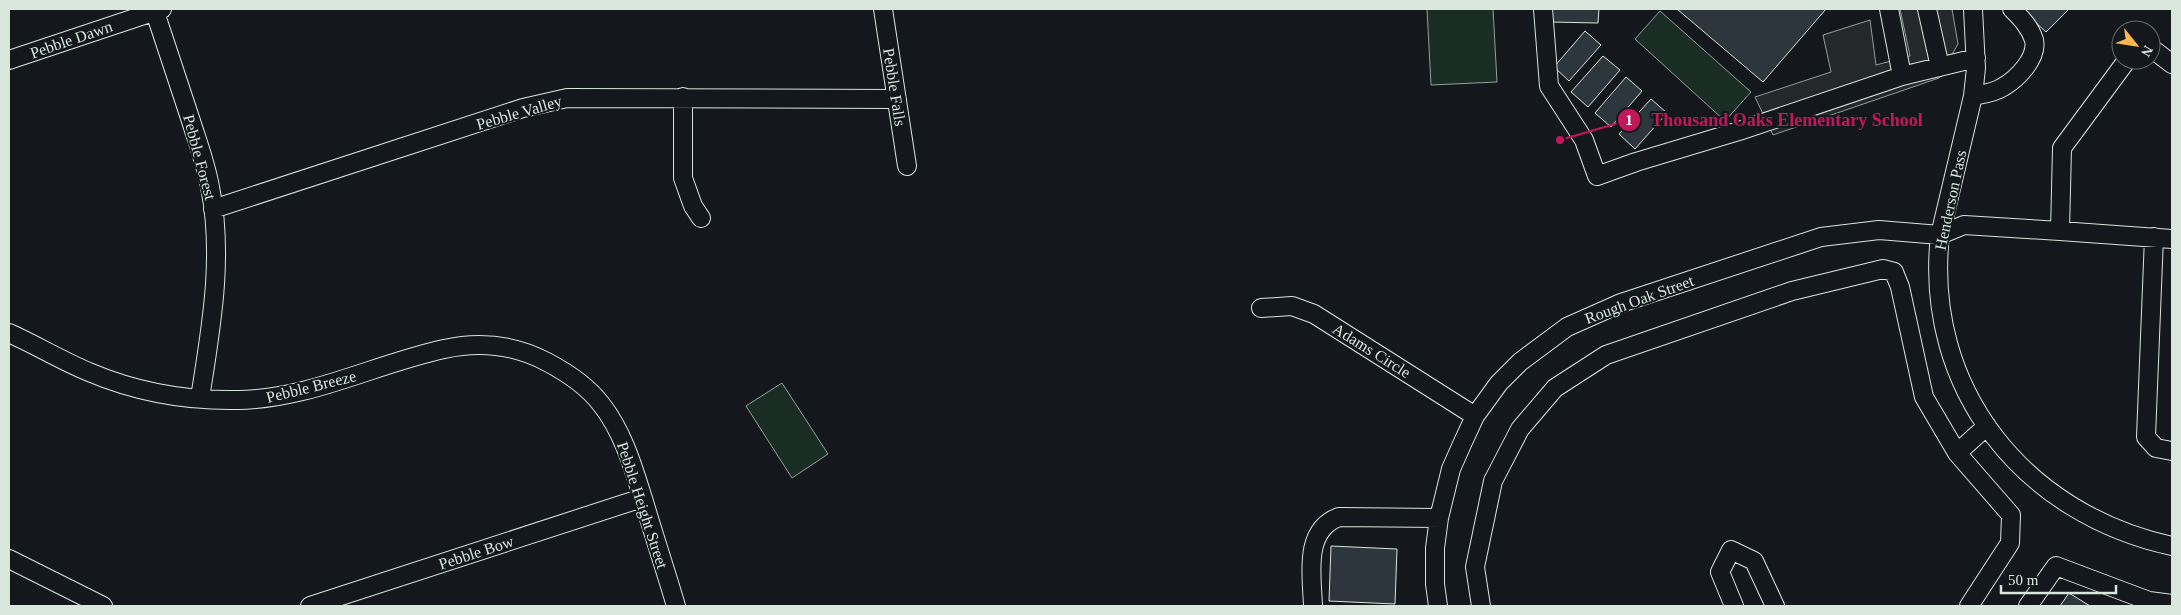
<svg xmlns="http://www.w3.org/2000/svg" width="2181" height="615" font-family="'Times New Roman',serif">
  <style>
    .green { fill: #1a2d24; stroke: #939e99 }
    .parking { fill: #24282b; stroke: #939e99 }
    .building { fill: #2c363c; stroke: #d8e6dc }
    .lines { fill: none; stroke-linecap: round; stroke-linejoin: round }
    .minor-casing { stroke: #d8e6dc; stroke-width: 20 }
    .minor { stroke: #14181c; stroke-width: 18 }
    .labels { text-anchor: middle; stroke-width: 4; stroke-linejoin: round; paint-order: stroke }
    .street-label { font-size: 16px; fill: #d8e6dc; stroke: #14181c }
    .leader { fill: none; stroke: #c2185b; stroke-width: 2 }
    .callout-dot { fill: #c2185b; stroke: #14181c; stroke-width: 2 }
    .mark-label { font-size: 15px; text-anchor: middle; font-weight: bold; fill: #fff }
    .callout-label { font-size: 18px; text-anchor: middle; font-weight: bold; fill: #c2185b; stroke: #14181c; stroke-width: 4; stroke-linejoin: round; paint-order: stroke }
  </style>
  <rect width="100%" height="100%" fill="#14181c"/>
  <path class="green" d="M 1427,9 L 1493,9 L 1497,82 L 1431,85 Z
    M 1660,11 L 1751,92 L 1725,121 L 1635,39 Z
    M 782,383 L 828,454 L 792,478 L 746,406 Z"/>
  <path class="parking" d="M 1900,9 L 1952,9 L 1958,44 L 1939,78 L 1773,135 L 1755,97 L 1831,72 L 1823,35 L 1870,20 L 1876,65 L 1910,56 Z"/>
  <path class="building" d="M 1551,9 L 1599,9 L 1598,23 L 1551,22 Z
    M 1677,9 L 1826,9 L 1763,82 Z
    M 2021,9 L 2069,9 L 2046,32 Z
    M 1585,31 L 1601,45 L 1569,81 L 1554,67 Z
    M 1603,56 L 1620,70 L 1588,107 L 1571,92 Z
    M 1626,77 L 1642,91 L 1611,127 L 1595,113 Z
    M 1651,99 L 1667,113 L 1635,149 L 1619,134 Z
    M 1331,546 L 1397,549 L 1395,604 L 1329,601 Z
    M 2069,593 L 2090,606 L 2060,606 Z"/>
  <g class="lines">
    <defs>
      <path id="minor" d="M 154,9 C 166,46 179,84 191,121 C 198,143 206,164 210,187 C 224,257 211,328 200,398
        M 883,9 L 907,166
        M 1543,9 L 1549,86 L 1584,140 L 1597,176 L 1636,162 L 1739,131 L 1902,76
        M 1889,9 L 1902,76 L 1976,58
        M 1927,9 L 1940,67
        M 1973,9 L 1976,68 L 1973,96 L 1940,235 C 1923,389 2024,514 2172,546
        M 2151,48 L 2172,64
        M 9,60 L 162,9
        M 1973,96 C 1983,94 1994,93 2003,87 C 2017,79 2038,58 2034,40 C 2030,27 2021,18 2012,9
        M 683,97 L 683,178 L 693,206 L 701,218
        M 213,209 L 523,108 L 567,98 L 897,99
        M 2060,231 L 2172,239
        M 2154,237 L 2146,437 L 2156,448 L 2172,451
        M 1261,308 L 1292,306 L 1314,314 L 1475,416
        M 9,333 C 36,345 62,361 89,372 C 136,392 187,401 238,400 C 310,399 375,364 444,349 C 480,341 515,345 547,362 C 566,372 588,387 601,404 C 624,433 634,470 645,505 C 655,539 666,572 676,606
        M 1957,453 L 2011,515 L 2010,543 L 1969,606
        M 9,559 L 103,606
        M 310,606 L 642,498
        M 1313,606 C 1312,576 1303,530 1339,517 L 1439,518
        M 1438,606 L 1435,584 L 1435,548 L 1439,518 L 1451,469 L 1463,442 L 1475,416 L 1499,383 L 1520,362 L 1567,327 L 1621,303 L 1821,237 L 1879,230 L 1940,235 L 1964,225 L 2060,231 L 2062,148 L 2127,60
        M 1481,606 L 1475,567 L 1493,481 L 1520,429 L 1555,388 L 1606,355 L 1792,291 L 1883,269 L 1894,272 L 1900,287 L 1924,397 L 1957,453 L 1987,426
        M 1734,606 L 1720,572 L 1731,550 L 1754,561 L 1775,606
        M 2028,606 L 2056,566 L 2149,601 L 2172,604"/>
    </defs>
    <use href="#minor" class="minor-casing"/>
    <use href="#minor" class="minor"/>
  </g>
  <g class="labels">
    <g class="street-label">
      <text transform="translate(71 39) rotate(-19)" y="6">Pebble Dawn</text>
      <text transform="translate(895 87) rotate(81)" y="6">Pebble Falls</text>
      <text transform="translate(519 112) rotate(-16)" y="6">Pebble Valley</text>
      <text transform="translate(200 157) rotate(75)" y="6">Pebble Forest</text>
      <text transform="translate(1950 200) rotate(-78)" y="6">Henderson Pass</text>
      <text transform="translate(1639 299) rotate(-20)" y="6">Rough Oak Street</text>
      <text transform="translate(1372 350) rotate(32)" y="6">Adams Circle</text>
      <text transform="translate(311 386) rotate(-14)" y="6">Pebble Breeze</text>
      <text transform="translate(643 505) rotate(72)" y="6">Pebble Height Street</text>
      <text transform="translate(476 552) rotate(-18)" y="6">Pebble Bow</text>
    </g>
  </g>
  <path class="leader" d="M1560 140L1629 120"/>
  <g class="callout-dot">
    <circle cx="1560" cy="140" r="5"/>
    <circle cx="1629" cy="120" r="12"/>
  </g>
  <g class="mark-label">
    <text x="1629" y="125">1</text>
  </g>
  <g class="callout-label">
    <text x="1787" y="126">Thousand Oaks Elementary School</text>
  </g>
  <rect width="2181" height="615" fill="none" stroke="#d8e6dc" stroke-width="20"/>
  <g transform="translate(2136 45) rotate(120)"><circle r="24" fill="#14181c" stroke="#626a69"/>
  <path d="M0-4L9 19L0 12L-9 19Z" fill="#ffb74d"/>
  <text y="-8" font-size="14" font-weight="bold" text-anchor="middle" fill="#d8e6dc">N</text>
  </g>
  <path d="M2001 585v8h115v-8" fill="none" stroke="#d8e6dc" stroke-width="2.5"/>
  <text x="2008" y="585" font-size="15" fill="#d8e6dc" stroke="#14181c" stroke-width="4" paint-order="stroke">50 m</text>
</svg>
